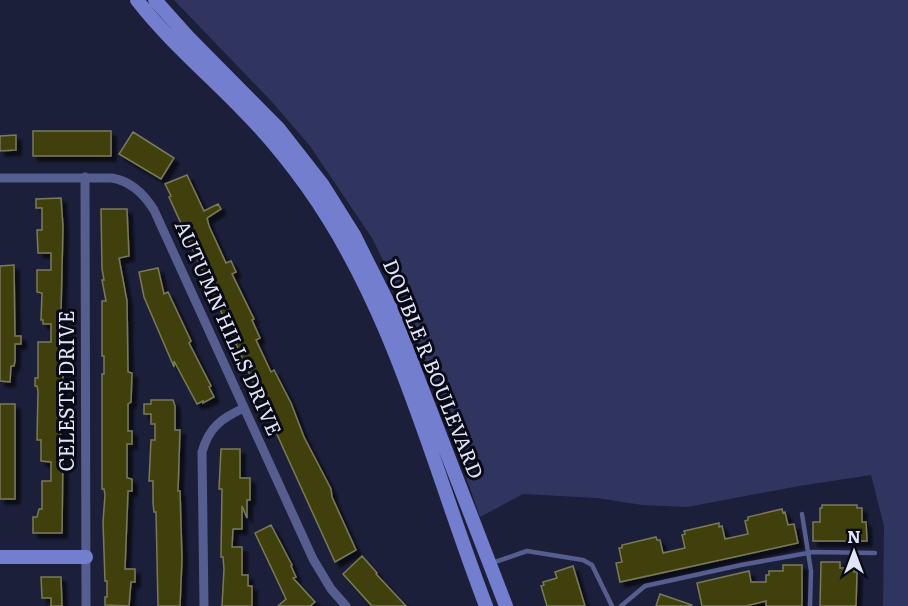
<svg xmlns="http://www.w3.org/2000/svg" width="908" height="606" font-family="Literata,serif">
  <style>
    .green { fill: #303560 }
    .building { fill: #40410d; stroke: #797a59; stroke-width: 1.5; filter: url(#shadow) }
    .lines { fill: none; stroke-linecap: round; stroke-linejoin: round }
    .lane { stroke: #565d8f; stroke-width: 4.5 }
    .street { stroke: #565d8f; stroke-width: 9 }
    .secondary { stroke: #737ece; stroke-width: 14 }
    .labels { text-anchor: middle; stroke-width: 6; stroke-linejoin: round; paint-order: stroke }
    .street-label { font-size: 20px; fill: #e1e4f6; stroke: #090a16 }
  </style>
  <defs>
    <filter id="shadow"><feDropShadow dx="5" dy="5" stdDeviation="1.5" flood-color="#0009"/></filter>
  </defs>
  <rect width="100%" height="100%" fill="#1c1f39"/>
  <path class="green" d="M 174,0 L 908,0 L 908,606 L 883,606 L 884,526 L 871,475 L 799,486 L 687,507 L 642,505 L 597,498 L 523,494 L 480,517 L 450,430 L 402,299 L 372,238 L 310,146 L 273,103 Z"/>
  <path class="building" d="M 33,131 L 111,131 L 111,156 L 33,156 Z
    M 133,132 L 174,158 L 161,179 L 119,154 Z
    M 16,135 L 16,150 L 0,151 L 0,136 Z
    M 187,175 L 204,211 L 218,204 L 221,209 L 207,218 L 209,226 L 226,263 L 231,261 L 236,272 L 232,274 L 254,319 L 252,320 L 260,338 L 256,340 L 271,372 L 274,370 L 291,403 L 304,437 L 331,489 L 332,497 L 356,550 L 335,562 L 169,197 L 171,196 L 165,184 Z
    M 61,198 L 63,227 L 61,311 L 63,311 L 63,396 L 60,439 L 61,451 L 63,451 L 62,533 L 33,533 L 33,517 L 37,517 L 39,509 L 42,509 L 42,481 L 51,481 L 51,462 L 41,461 L 41,440 L 37,440 L 38,391 L 37,386 L 35,386 L 35,378 L 38,378 L 38,342 L 51,342 L 51,324 L 43,324 L 43,320 L 41,320 L 42,293 L 37,292 L 37,270 L 51,270 L 51,253 L 38,253 L 37,230 L 42,230 L 42,208 L 36,208 L 36,199 Z
    M 101,209 L 127,209 L 129,256 L 119,258 L 127,301 L 128,372 L 132,373 L 131,402 L 128,404 L 128,431 L 132,431 L 132,444 L 127,444 L 127,478 L 132,479 L 132,491 L 128,491 L 125,569 L 135,569 L 135,582 L 131,582 L 129,606 L 105,605 L 105,597 L 107,597 L 107,581 L 105,581 L 103,522 L 105,495 L 104,489 L 102,489 L 102,374 L 104,374 L 104,356 L 102,356 L 102,301 L 106,301 L 102,280 L 104,280 L 102,269 Z
    M 14,265 L 15,336 L 21,336 L 21,344 L 15,344 L 15,361 L 14,366 L 11,366 L 10,382 L 0,381 L 0,266 Z
    M 158,268 L 164,294 L 168,292 L 191,341 L 189,343 L 211,386 L 209,387 L 214,397 L 203,403 L 203,401 L 197,404 L 174,361 L 174,367 L 144,297 L 139,272 Z
    M 151,400 L 173,400 L 175,406 L 175,430 L 180,430 L 178,491 L 180,491 L 182,559 L 180,606 L 158,606 L 156,512 L 154,512 L 153,503 L 153,481 L 149,481 L 151,440 L 155,440 L 155,424 L 151,424 L 151,414 L 144,414 L 144,404 L 151,404 Z
    M 0,404 L 15,404 L 15,499 L 0,499 Z
    M 221,449 L 240,449 L 240,478 L 250,478 L 250,500 L 247,500 L 247,518 L 242,506 L 242,529 L 233,529 L 232,547 L 242,547 L 242,575 L 248,575 L 248,586 L 252,586 L 252,606 L 222,606 L 224,569 L 223,557 L 221,557 L 222,489 L 219,489 Z
    M 822,505 L 857,505 L 857,508 L 862,508 L 862,522 L 866,522 L 867,541 L 813,541 L 813,522 L 820,522 L 820,508 L 822,508 Z
    M 782,509 L 783,513 L 785,512 L 788,525 L 794,524 L 798,543 L 620,582 L 616,563 L 622,562 L 619,548 L 622,548 L 622,545 L 656,537 L 657,540 L 660,540 L 663,553 L 676,550 L 685,548 L 682,535 L 685,534 L 684,531 L 719,523 L 719,527 L 722,526 L 725,539 L 748,534 L 745,521 L 748,520 L 748,517 Z
    M 271,525 L 292,565 L 291,566 L 296,577 L 293,578 L 315,602 L 310,606 L 278,606 L 286,599 L 255,533 Z
    M 362,556 L 377,573 L 376,574 L 406,606 L 372,606 L 343,574 Z
    M 821,562 L 840,562 L 840,568 L 854,568 L 854,572 L 857,572 L 856,606 L 820,606 Z
    M 783,565 L 802,565 L 802,606 L 766,606 L 766,601 L 746,606 L 702,606 L 697,583 L 749,571 L 751,582 L 766,582 L 766,575 L 769,575 L 769,571 L 783,571 Z
    M 573,566 L 585,606 L 547,606 L 541,586 L 544,585 L 543,582 L 557,578 L 555,572 Z
    M 41,577 L 61,577 L 62,606 L 51,606 L 51,598 L 42,598 Z
    M 660,594 L 692,605 L 691,606 L 656,606 Z"/>
  <g class="lines">
    <path class="lane" d="M 802,514 L 811,571 L 810,606
      M 492,563 L 527,551 L 583,560 L 592,565 L 612,606
      M 621,606 L 645,586 L 741,565 L 813,552 L 875,553"/>
    <path class="street" d="M 85,177 L 86,606
      M 0,178 L 112,178 C 131,181 144,194 154,210 L 313,559 L 331,589 L 346,606
      M 204,606 L 202,452 C 209,427 222,418 244,408"/>
    <path class="secondary" d="M 137,0 C 168,40 206,72 241,108 C 266,133 288,160 308,188 C 396,312 432,466 486,606
      M 155,0 L 188,37 L 279,129 L 322,184 L 354,235 L 392,311 L 506,606
      M 0,557 L 86,557"/>
  </g>
  <g class="labels">
    <g class="street-label">
      <text transform="translate(228 328) rotate(66)" y="7">AUTUMN HILLS DRIVE</text>
      <text transform="translate(433 369) rotate(68)" y="7">DOUBLE R BOULEVARD</text>
      <text transform="translate(67 391) rotate(-90)" y="7">CELESTE DRIVE</text>
    </g>
  </g>
  <g transform="translate(854 552)" stroke="#090a16" stroke-width="4.5" paint-order="stroke">
  <path d="M0-4.5L10 22L0 15L-10 22Z" fill="#e1e4f6"/>
  <text y="-9" font-size="16" font-weight="bold" text-anchor="middle" fill="#e1e4f6">N</text>
  </g>
</svg>
